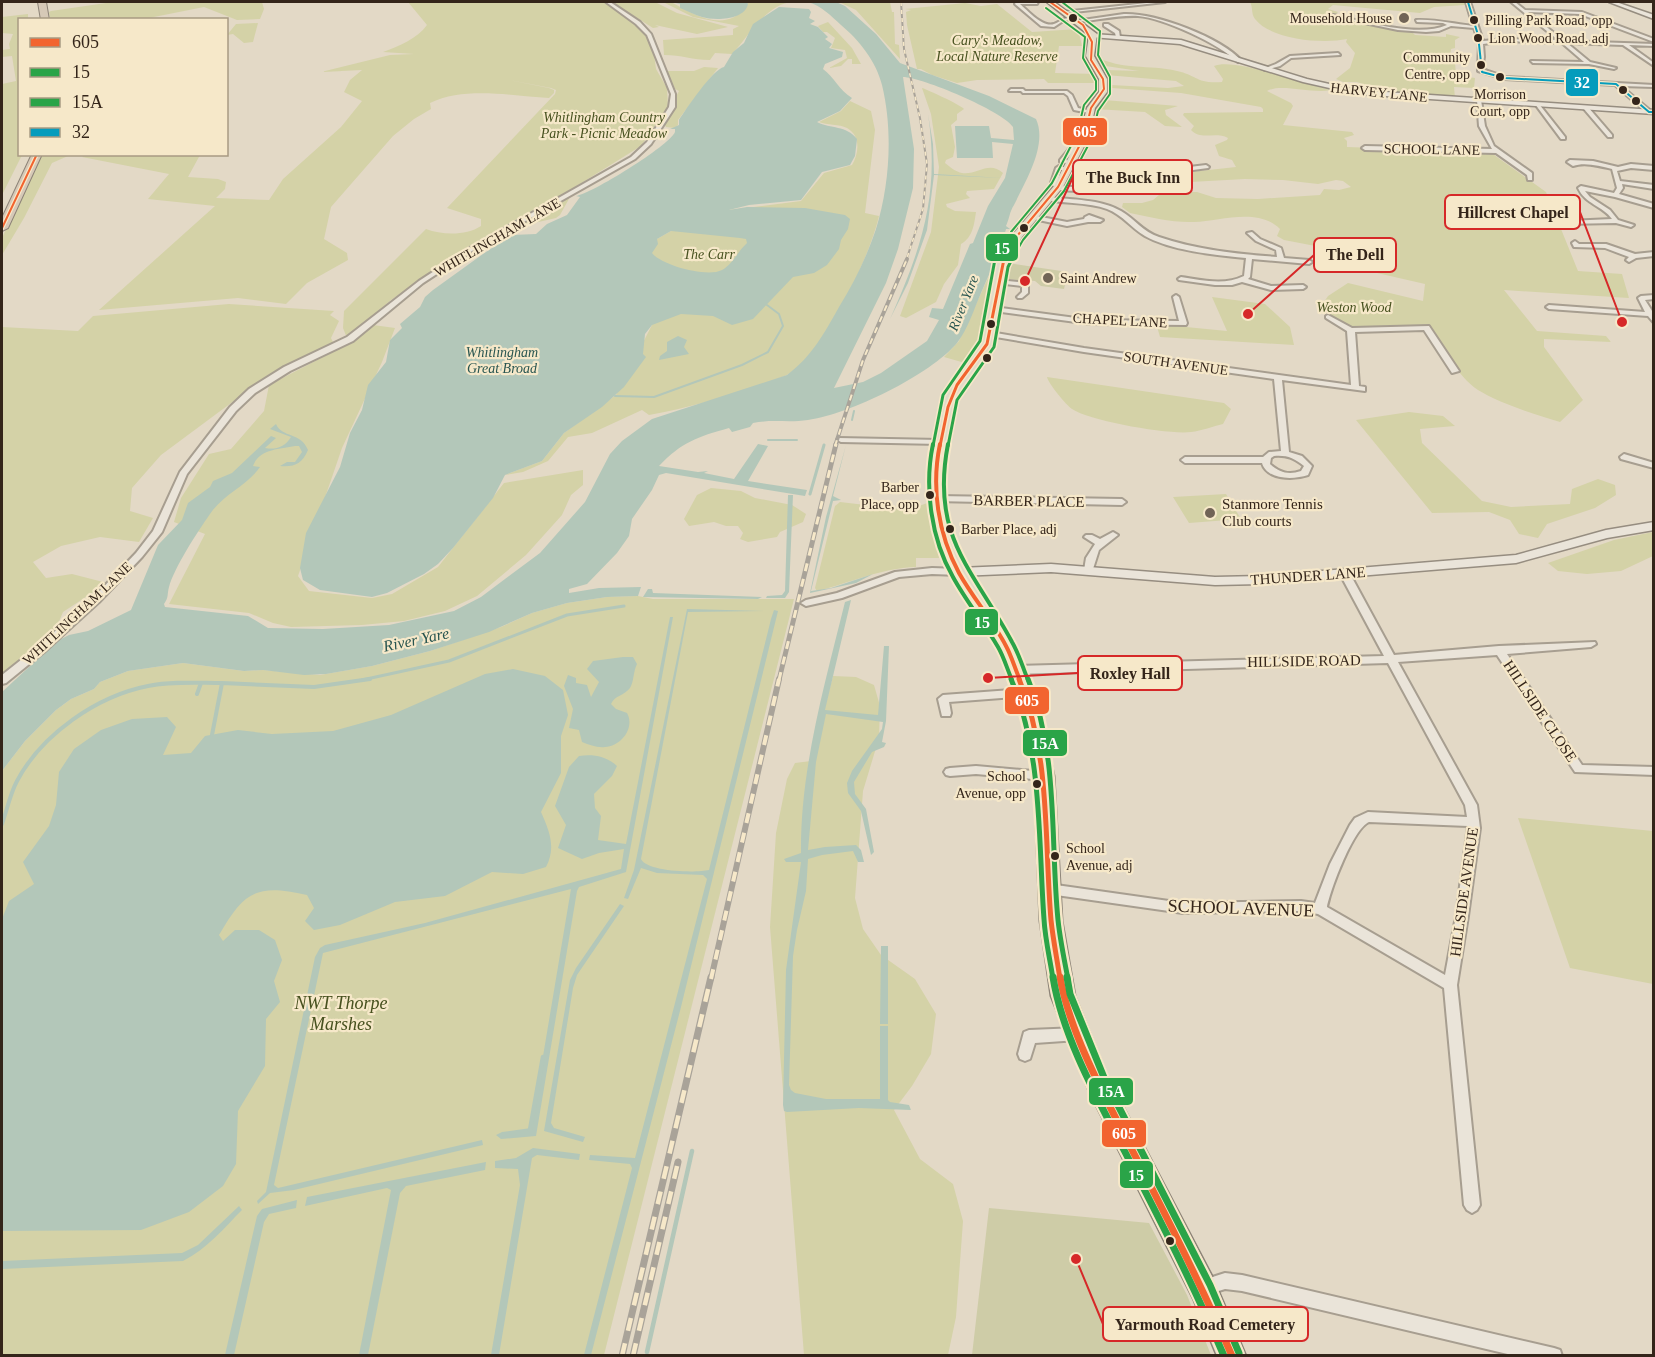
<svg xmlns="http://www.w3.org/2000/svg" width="1655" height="1357" font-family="'Times New Roman',serif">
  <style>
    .green { fill: #d4d2a7 }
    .cemetery { fill: #cecca7 }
    .water { fill: #b3c7b9; fill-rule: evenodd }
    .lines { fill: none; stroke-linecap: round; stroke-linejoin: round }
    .stream-far3 { stroke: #b3c7b9; stroke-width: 2 }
    .stream-far2 { stroke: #b3c7b9; stroke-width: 3 }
    .stream-far1 { stroke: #b3c7b9; stroke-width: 4 }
    .stream { stroke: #b3c7b9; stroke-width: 4.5 }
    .street-casing { stroke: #a79e90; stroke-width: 4 }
    .secondary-casing { stroke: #968d80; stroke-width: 3 }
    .primary-casing { stroke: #8c8377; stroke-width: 3 }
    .highway-casing { stroke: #8c8377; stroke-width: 2 }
    .street { fill: #eae4d9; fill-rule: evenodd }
    .secondary { fill: #eae4d9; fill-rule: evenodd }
    .primary { fill: #e2dac9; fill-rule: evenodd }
    .highway { fill: #d6c9b7; fill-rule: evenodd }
    .rail-far4-casing { stroke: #a9a399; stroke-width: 2 }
    .rail-far3-casing { stroke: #a9a399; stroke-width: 4 }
    .rail-far2-casing { stroke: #a9a399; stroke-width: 5 }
    .rail-far1-casing { stroke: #a9a399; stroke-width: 6 }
    .rail-casing { stroke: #a9a399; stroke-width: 7 }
    .rail-far4 { stroke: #f6e8c9; stroke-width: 1.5; stroke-dasharray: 4; stroke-linecap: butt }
    .rail-far3 { stroke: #f6e8c9; stroke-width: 2; stroke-dasharray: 6; stroke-linecap: butt }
    .rail-far2 { stroke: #f6e8c9; stroke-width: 3; stroke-dasharray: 8; stroke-linecap: butt }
    .rail-far1 { stroke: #f6e8c9; stroke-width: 4; stroke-dasharray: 10; stroke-linecap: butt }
    .rail { stroke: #f6e8c9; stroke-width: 4.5; stroke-dasharray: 13; stroke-linecap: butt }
    .bus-1-far4-casing { stroke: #f6e8c9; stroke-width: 4.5 }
    .bus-1-far3-casing { stroke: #f6e8c9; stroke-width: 6 }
    .bus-1-far2-casing { stroke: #f6e8c9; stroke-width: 8 }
    .bus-1-far1-casing { stroke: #f6e8c9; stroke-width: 10 }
    .bus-1-casing { stroke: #f6e8c9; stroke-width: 11 }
    .bus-2-far4-casing { stroke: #f6e8c9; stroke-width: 4.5 }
    .bus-2-far3-casing { stroke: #f6e8c9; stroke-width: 6 }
    .bus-2-far2-casing { stroke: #f6e8c9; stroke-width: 8 }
    .bus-2-far1-casing { stroke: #f6e8c9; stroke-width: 10 }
    .bus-2-casing { stroke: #f6e8c9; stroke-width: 11 }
    .bus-3-far4-casing { stroke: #f6e8c9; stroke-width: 4.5 }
    .bus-3-far3-casing { stroke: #f6e8c9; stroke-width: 6 }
    .bus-3-far2-casing { stroke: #f6e8c9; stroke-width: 8 }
    .bus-3-far1-casing { stroke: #f6e8c9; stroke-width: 10 }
    .bus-3-casing { stroke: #f6e8c9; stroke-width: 11 }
    .bus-4-casing { stroke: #f6e8c9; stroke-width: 4.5 }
    .bus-1-far4 { stroke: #f2642f; stroke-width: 2 }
    .bus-1-far3 { stroke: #f2642f; stroke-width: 3 }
    .bus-1-far2 { stroke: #f2642f; stroke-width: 4 }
    .bus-1-far1 { stroke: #f2642f; stroke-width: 5 }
    .bus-1 { stroke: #f2642f; stroke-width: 7 }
    .bus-2-far4 { stroke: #2aa448; stroke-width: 2 }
    .bus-2-far3 { stroke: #2aa448; stroke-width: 3 }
    .bus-2-far2 { stroke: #2aa448; stroke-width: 4 }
    .bus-2-far1 { stroke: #2aa448; stroke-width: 5 }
    .bus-2 { stroke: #2aa448; stroke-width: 7 }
    .bus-3-far4 { stroke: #2aa448; stroke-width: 2 }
    .bus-3-far3 { stroke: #2aa448; stroke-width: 3 }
    .bus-3-far2 { stroke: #2aa448; stroke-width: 4 }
    .bus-3-far1 { stroke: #2aa448; stroke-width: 5 }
    .bus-3 { stroke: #2aa448; stroke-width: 7 }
    .bus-4 { stroke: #059cbc; stroke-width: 2 }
    .bus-dot { fill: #34251a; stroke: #f6e8c9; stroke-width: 2 }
    .poi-dot { fill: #716456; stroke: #f6e8c9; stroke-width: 2 }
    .labels { text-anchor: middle; stroke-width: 4.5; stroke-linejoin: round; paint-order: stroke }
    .far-poi-label { font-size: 14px; fill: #34251a; stroke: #f6e8c9; text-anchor: end }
    .bus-label { font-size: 14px; fill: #34251a; stroke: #f6e8c9; text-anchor: start }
    .far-park-label { font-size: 14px; font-style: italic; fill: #47511f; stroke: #f6e8c9 }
    .far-street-label { font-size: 14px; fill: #34251a; stroke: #f6e8c9 }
    .far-water-label { font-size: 14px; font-style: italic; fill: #285550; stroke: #f6e8c9 }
    .street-label { font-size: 15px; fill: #34251a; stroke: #f6e8c9 }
    .poi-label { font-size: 15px; fill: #34251a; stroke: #f6e8c9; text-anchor: start }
    .water-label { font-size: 16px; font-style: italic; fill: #285550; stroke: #f6e8c9 }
    .near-street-label { font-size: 18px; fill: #34251a; stroke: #f6e8c9 }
    .near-park-label { font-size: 18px; font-style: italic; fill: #47511f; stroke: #f6e8c9 }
    .leader { fill: none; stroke: #d62828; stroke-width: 2 }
    .callout-dot { fill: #d62828; stroke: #f6e8c9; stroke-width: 2 }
    .callout { fill: #f6e8c9; stroke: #d62828; stroke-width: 2 }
    .callout-label { font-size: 16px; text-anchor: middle; font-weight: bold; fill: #34251a }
    .line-badge { stroke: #f6e8c9; stroke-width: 2 }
    .badge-label { font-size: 16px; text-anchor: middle; font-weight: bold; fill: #fff }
  </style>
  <rect width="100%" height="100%" fill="#e3d9c6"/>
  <path class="green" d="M 113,2 L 262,2 L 264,9 L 260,19 L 237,20 L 204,7 L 144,19 L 50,19 L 49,12 L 51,11 Z
    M 408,2 L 606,2 L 641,29 L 650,41 L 653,47 L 656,69 L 667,88 L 668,107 L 641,146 L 575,187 L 481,239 L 391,300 L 347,338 L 343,328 L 344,311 L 426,229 C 442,235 466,236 481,226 L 481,219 L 447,208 L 555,94 L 556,90 L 551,88 L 509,80 L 549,88 L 554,90 L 554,93 L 549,98 C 512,96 465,86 430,103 L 431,109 L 414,119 L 393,136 L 331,207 L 324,239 L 347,253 L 348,260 L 307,283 L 286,304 L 238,298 L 99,310 L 215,206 L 148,199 L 169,174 L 82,157 L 85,154 L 200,155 L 188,177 L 218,179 L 226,182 L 225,189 L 216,198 L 269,200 L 283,179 L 341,127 L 362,101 L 344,92 L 350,80 L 362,70 L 321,72 L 390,55 L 414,54 L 383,52 C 399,46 417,39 427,25 Z
    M 612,2 L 655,2 L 677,13 L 728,27 L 697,34 L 655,25 L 659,27 L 653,28 Z
    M 663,2 L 671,2 C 695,15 727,35 748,4 L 747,2 L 793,2 C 767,3 748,37 732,54 L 715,53 L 710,60 C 692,60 682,55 664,55 L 663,40 L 733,35 L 733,29 L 739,26 L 693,17 Z
    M 839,2 L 890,2 L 892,12 L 894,12 L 895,44 L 899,45 L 900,59 L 856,10 Z
    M 1250,2 L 1465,2 L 1465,5 L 1434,7 L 1420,13 L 1333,5 L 1328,9 L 1338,12 L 1333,17 L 1412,32 L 1415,35 L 1446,37 L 1446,34 L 1460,37 L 1455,40 L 1455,48 L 1451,49 L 1450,58 L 1438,56 L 1437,60 L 1455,62 L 1456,75 L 1475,78 L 1474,88 L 1454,87 L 1455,98 L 1387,93 L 1357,82 L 1343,82 L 1336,79 L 1350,68 L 1355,53 L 1346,42 L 1347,39 C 1323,44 1271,40 1255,19 C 1251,14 1253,7 1250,2 Z
    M 965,3 L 981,6 L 997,4 L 1032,32 L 1078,29 L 1082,46 L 1059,46 L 1055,73 L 1097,74 L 1100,83 L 1048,83 L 1044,79 L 977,80 L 957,83 L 932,75 L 921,69 L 917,69 L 907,25 L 906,12 L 911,10 L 905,9 Z
    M 28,14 L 28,19 L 20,20 L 20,154 L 22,155 L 2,195 L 2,84 L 16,81 L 12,56 L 2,57 L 2,50 L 10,49 L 9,44 L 13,34 L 2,33 L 2,17 Z
    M 828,22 L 852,48 L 861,64 L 852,64 L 852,59 L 848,59 L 841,66 L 829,68 L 847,58 L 845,50 L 831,48 L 835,38 L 827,32 L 823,32 L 818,26 Z
    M 258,23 L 253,42 L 244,43 L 233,34 L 227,35 L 236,24 Z
    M 1095,56 C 1123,71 1148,64 1177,71 C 1197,75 1196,84 1222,82 L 1223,79 L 1214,66 C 1235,57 1306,85 1331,90 C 1311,94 1281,83 1267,91 L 1291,103 L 1293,106 L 1283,125 L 1352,132 L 1354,135 L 1344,138 L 1347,141 L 1347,147 L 1490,152 L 1546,192 L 1578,271 L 1622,274 L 1629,298 L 1504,290 L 1537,331 L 1606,336 L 1611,342 L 1544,339 L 1544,347 L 1583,400 L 1560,422 C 1536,415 1499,403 1478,390 C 1457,376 1443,347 1429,327 C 1409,328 1366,332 1349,328 C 1337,325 1326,314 1324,302 L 1328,296 L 1348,283 L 1423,301 L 1425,284 L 1364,270 L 1352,253 L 1284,240 L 1277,236 L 1280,229 C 1258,207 1220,221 1194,222 C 1173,223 1150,217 1130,213 L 1122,207 L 1123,203 L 1142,203 L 1153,200 L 1159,195 L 1179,192 L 1197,192 L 1216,198 L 1258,199 L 1320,195 L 1324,189 L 1339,190 L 1351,187 L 1343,181 L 1336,180 L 1318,184 L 1283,180 L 1245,179 L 1172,183 L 1128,189 L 1107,187 L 1154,176 L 1236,167 L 1232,160 L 1219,156 L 1215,145 L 1227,140 L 1228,138 C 1215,131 1201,141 1191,130 L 1194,126 L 1183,115 L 1184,113 L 1263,112 L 1263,109 L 1261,107 L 1181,93 L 1112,88 L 1111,85 L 1168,88 L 1184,86 L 1176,81 L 1106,75 L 1105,70 L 1139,71 L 1099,65 Z
    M 704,67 L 718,68 L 678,120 L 678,125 L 675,128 L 666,127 L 663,122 L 679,91 L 675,89 L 667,71 L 694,71 Z
    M 922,88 C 926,89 961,105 964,109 L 957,114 L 957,120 L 951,125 L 955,147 L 953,157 L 946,160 L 945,163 C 950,167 956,172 962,173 C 978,175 989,160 1003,173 L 994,189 L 967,191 L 966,194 L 970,198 L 946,204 L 947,207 L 955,211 L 976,212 C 974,225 973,237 961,244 L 958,265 L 944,284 L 936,302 L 906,318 L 900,316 L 931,232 L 939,167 L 931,114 Z
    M 1104,100 L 1178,106 L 1165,110 L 1166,115 L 1182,127 L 1165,126 L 1145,112 L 1095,109 Z
    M 850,101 L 871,111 L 875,130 L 865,213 L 879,216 C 869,259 826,349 790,373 C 781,379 769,381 760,385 C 724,398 687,408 649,415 L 642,410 L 592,433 L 568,437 L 548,461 L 523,472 L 505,475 L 542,461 L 564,433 L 616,395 L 652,325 L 651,253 L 657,239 L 671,231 L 729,210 L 801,201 L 824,173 L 852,165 C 859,153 861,136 847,128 C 839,124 827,125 819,122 L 841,111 Z
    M 40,155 L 68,156 L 52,163 L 24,218 L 2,255 L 2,238 Z
    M 570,197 L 560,215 L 556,218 L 525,225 L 501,235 Z
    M 994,265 L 997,265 C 990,298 986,336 965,363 L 944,357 L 959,341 Z
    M 1212,297 L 1265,304 L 1290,327 L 1294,345 L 1160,337 L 1156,323 L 1185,324 L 1186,327 L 1227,331 Z
    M 229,304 L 334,311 L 330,315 L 339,321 L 331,338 L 334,344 L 301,358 L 258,383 L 161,455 L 132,488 L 130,511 L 153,518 L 139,542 L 100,537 L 61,546 L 33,562 L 46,578 L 72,574 L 107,583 L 63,612 L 55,631 L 2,674 L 2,327 L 78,331 L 93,316 Z
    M 373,325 L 395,328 L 382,362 L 342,448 L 298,576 L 309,591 L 372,598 L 392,594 L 438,567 L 504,483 L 583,470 L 583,485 L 571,495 L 562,515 L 526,555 L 477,596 L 445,611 L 404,621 L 362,625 L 291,627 L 273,623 L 249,613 L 169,604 L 205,534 L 174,522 L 181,498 L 209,454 L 231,449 L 264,411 L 269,385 L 348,344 Z
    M 1047,377 L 1224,403 L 1231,409 L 1223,424 C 1213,426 1202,431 1191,432 C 1169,435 1090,421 1072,409 C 1066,405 1048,383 1047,377 Z
    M 1409,412 L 1443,416 L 1455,426 L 1420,429 L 1422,443 L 1482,501 L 1511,507 L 1570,504 L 1572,489 L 1598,479 L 1615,485 L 1616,495 L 1595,508 L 1547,524 L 1538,538 L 1519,534 L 1510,520 L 1489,512 L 1432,513 L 1356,420 Z
    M 711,488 L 741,491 L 755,498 L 792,505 L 806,514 L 803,522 L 780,532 L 777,537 L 748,542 L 740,539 L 743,533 L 738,526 L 726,526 L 714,522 L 689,526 L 684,519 L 697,495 Z
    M 1226,494 L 1241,519 L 1189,523 L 1173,497 Z
    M 840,502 L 908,510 L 930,502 L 939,558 L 916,558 L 916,567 C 881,568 850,583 817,591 L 815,588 L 835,506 Z
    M 1653,532 L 1653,556 L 1621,571 L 1587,574 L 1558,571 L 1548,563 L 1614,540 Z
    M 638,596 L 653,599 L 794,599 L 604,1355 L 2,1355 L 2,771 L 25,741 L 56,710 L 71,699 L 94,689 L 100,682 L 128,671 L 183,663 L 244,671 L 263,670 L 320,675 L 372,666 L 430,651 L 501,627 L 532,613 L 567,603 L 607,597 Z
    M 833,676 L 856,677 L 874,685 L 880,706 L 879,738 L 863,791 L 855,898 L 863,929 L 881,955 L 915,979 L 936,1014 L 931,1054 L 912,1086 L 894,1110 L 920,1159 L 953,1184 L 963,1221 L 956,1317 L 948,1355 L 804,1355 L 770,927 L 776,833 L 787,779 L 795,763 L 811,761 Z
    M 1518,818 L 1653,831 L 1653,984 L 1570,968 Z"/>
  <path class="cemetery" d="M 1007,263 L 1068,272 L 1064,289 L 1041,286 L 1035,281 L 1002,279 Z
    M 989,1208 L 1149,1223 L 1187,1295 L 1211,1355 L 972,1355 Z"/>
  <path class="water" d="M 671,2 L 747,2 L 748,4 C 745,20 715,21 702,17 C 695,15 688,11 680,8 L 680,4 Z
    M 808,2 L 836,2 L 845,6 L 876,34 L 900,63 L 989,96 L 1036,119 C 1048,145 1025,182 1014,205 C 1009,213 1010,217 1006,226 L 1010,229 L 1006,229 C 1000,252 990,272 981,293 C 974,309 968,329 957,343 C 930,375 850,414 808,420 C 789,423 772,419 753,423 L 750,427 L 732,432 L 729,428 C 697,437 682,442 659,466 L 698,472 L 708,471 L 704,473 L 734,479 L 758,444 L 768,446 L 748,481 L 807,490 L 805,496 L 666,473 L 659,475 L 652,490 L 632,519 L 629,536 L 617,553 L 587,584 L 569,589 L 569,593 L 599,588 L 641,587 L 638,596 L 607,597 L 567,603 L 532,613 L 489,632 L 430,651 L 372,666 L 326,674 L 304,675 L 263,670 L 244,671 L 183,663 L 128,671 L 100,682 L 94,689 L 71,699 L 56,710 L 25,741 L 2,771 L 2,692 L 57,641 L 69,635 L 88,631 L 131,610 L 158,545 L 182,520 L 188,503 L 210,487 L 213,481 L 232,473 L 271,436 L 276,438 L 265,448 C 276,450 285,447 291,437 L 270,429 L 276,424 C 282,438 301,432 308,450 C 302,464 295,467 280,466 L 287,462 L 295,462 L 302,452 L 299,446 L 295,446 C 280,449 259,449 253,466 L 260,467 C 247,486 223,494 210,514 C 198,531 174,568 169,587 C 167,594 169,597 164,604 L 165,607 L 248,616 L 268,628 L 323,629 L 389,625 L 454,611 L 481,597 L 540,553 L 585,502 L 610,454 L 622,441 L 652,419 L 787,375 C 813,355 823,335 839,307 C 854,283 867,256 876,229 C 890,184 893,130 882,85 C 876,61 859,40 841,25 C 831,16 822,6 808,2 ZM 903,77 C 921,77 1003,111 1013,127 L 1014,140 L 991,138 L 989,126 L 955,126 L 957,158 L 993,158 L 992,142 L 1013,144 L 1005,178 L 988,206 L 973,243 L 970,244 L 943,309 L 932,308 L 929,317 L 939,320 L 927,341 L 881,373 L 863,382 L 834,388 L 886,283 L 898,249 L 913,188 L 914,149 Z
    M 779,7 L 809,9 L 811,12 L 809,18 L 815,21 L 810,24 L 818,27 L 828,37 L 825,39 L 832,44 L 829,48 L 843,52 L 842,57 L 825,64 L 823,69 C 834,77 839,90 852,98 L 840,111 L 817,122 C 831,129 846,125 857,139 L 855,156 L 850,165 L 822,172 L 801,200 L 749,205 L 729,210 L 747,207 L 805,208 L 845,215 L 850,219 L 848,229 L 841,240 L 839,249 L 827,265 L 814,273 L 793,277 L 753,319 L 732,325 L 713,316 L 681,314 L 652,325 L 645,334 L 643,354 L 646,357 L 624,387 L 602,407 L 564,433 L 542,461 L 505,475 L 493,498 L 453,548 L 438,564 L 424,574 L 387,593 L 372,597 L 320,590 L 303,580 L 300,568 L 306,533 L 340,467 L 350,433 L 362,410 L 368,385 L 386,362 L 390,340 L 402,328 L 400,324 L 420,307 L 425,297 L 433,290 L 483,254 L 512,235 L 536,234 L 547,224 L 567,215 L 580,197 L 576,196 C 591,194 669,146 675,132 L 675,129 L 670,129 L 679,125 L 679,120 C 686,109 713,69 724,67 L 733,52 L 744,43 L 753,24 ZM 671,231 L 740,238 L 746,239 L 747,243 C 738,251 732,265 722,270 C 707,278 661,265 652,253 L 658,244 L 657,239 Z
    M 928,114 L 933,144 L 934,174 L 1003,178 L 934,175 L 927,230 L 908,283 L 890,319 C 922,247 940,194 928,114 Z
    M 678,336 L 687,340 L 684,347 L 689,354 L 659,360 L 660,356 L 667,351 L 667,342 Z
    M 846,445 L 833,496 L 841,500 L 833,501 L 811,591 L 831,588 L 873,574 L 856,583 L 810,593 L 826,517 Z
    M 788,495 L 793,495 L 789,592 L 785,598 L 766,598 L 767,596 L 782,595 L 785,591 Z
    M 648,589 L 652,589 L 653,593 L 762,597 L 758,599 L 643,597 Z
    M 851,600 L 825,710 L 878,715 L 884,646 L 889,646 L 886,721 L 882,742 L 886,743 L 884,747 L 872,752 L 854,782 L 855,794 L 866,809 L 874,852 L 871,855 L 861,811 L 848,793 L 847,783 L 852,771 L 882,729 L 883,722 L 826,714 L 816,762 L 808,850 L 825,847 L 856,845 L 861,850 L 864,862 L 858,862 L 853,851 L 822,855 L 808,859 L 806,891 L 797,930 L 793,956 L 789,1085 L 791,1090 L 795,1093 L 826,1099 L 880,1099 L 880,1026 L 888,1026 L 888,1100 L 890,1102 L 909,1105 L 911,1110 L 859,1108 L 787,1112 L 784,1111 L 783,1105 L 786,970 L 801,862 L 786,862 L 784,859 L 801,853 C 800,769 825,683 845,602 Z
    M 687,609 L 764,611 L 688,612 L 641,859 C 647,872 696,873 709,870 L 771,619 L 774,610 L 778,611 L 681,1007 L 591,1355 L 584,1355 L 632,1168 L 630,1164 L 589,1160 L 590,1155 L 635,1158 L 707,879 L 703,875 L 657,873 L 641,868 L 628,899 L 624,898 L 634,870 Z
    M 670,617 L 673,617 L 626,872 L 579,887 L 577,891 L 536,1136 L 501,1139 L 496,1135 L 502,1132 L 531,1128 L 571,889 L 323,953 L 274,1185 L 278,1188 L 482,1140 L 483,1145 L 294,1190 L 270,1193 L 258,1204 L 257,1201 L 266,1192 L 315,957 L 320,948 L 325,945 L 425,923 L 621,869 L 624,849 L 599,853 L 582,859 L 558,848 L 566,825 L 555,806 L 569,767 L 579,756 C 593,754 606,756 617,766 L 612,776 L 594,794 L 595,808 L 601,816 L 598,840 L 626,844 Z
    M 623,657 L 633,657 L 637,664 C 633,672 634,682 630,688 C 624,696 615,695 611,704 L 616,709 L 627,713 C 635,727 622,746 605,747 C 597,748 590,745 582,742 L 579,730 L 569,728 L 573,709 L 564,686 L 568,675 L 576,678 L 576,683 L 587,685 L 591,697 L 599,682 L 587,669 L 593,661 Z
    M 513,669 L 545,676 L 563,690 L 568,715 L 561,736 L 561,773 L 541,812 C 550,832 556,848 546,867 L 523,874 L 492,872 L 445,896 L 395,902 L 340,925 L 314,930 L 305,921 L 314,908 L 307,895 C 256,883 244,892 219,935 L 223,941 L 235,930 L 259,930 L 275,940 L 282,960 L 274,981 L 280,1002 L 266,1019 L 265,1066 L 238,1111 L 236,1164 L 223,1186 L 189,1212 L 141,1230 L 2,1231 L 2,919 L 9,901 L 34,884 L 23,862 L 49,826 L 56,805 L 59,772 L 74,749 L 101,730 L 132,719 L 167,717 L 176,727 L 163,755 L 191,753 L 205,736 L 238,730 L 272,734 L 333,731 L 391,715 L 485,674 Z
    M 620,904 L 624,906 L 577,975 L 573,988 L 551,1123 L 554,1128 L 585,1137 L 583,1142 L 544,1131 L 570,980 L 576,968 Z
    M 881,946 L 888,946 L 888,1024 L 880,1024 Z
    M 533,1148 L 580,1154 L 579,1160 L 537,1155 L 532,1158 L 499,1355 L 491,1355 L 520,1185 L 518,1169 L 495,1168 L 495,1161 L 516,1158 Z
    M 486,1162 L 485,1170 L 406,1186 L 400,1193 L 368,1355 L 359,1355 L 391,1190 L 387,1188 L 305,1206 L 307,1197 Z
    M 297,1200 L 296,1208 L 269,1214 L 264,1222 L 234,1355 L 225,1355 L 257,1216 L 262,1209 Z
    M 239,1206 L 242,1210 C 224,1228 207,1249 183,1261 L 2,1269 L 2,1261 L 182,1253 L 198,1245 Z"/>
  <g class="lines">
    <path class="stream-far3" d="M 615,396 L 654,397 L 742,365 L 768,352 L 783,326 L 779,314 L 767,305
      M 852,420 L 854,411
      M 768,440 L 797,440"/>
    <path class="stream-far2" d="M 810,494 L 824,445
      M 362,680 L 449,661 L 567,615 L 624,606"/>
    <path class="stream-far1" d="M 222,683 L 314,687 L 370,679
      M 197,694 L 201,683
      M 2,824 C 7,810 10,794 17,781 C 42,734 97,696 148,686 C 173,681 198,683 222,683 L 212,735"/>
    <path class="stream" d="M 530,1130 L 543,1057
      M 647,1352 L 692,1151"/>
    <defs>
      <path id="street" d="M 606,2 L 610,2 L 640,22 L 651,34 L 675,94 L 675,107 L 651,144 L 635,159 L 472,251 L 423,283 L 353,341 L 290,371 L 255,393 L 236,411 L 187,474 L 162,532 L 142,557 L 99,602 L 44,652 L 6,683 L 2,684 L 2,675 L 36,648 L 93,598 L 136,553 L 153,531 L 180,472 L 230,407 L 249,389 L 284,367 L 347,337 L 419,281 L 468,249 L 631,157 L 647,142 L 669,107 L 671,94 L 647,35 L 636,24 Z
        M 1016,2 L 1038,2 L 1037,4 L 1020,4 C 1028,11 1043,28 1054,24 C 1064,20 1064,16 1077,19 L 1063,21 L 1054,27 L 1041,26 L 1015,4 Z
        M 1156,2 L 1165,2 L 1065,13 L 1063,12 Z
        M 1466,2 L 1470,2 L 1483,41 L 1506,39 L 1558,40 L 1511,2 L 1515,2 L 1525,10 L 1582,12 L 1654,39 L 1654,42 L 1580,14 L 1528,12 L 1564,41 L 1654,44 L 1654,46 L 1629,45 L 1654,63 L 1654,66 L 1623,45 L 1567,43 L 1590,62 L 1616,68 L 1614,69 L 1589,64 L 1533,63 L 1531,61 L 1584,62 L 1562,43 L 1506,41 L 1483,44 L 1484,57 L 1482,69 L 1505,77 L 1654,85 L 1654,87 L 1621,86 L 1652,112 L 1647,113 L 1615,85 L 1505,79 L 1478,71 L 1479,43 L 1474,28 L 1451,26 L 1439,31 L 1426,32 L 1398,30 L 1331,16 L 1333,15 C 1364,21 1417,38 1447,25 L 1443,23 L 1417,22 L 1416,20 C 1435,19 1454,24 1473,26 Z
        M 1124,14 C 1156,13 1220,37 1242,61 L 1238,62 C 1219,44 1164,18 1138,16 C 1118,15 1098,20 1078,22 L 1076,21 Z
        M 1104,24 L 1108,24 L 1119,31 L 1120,37 L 1116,37 L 1115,33 L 1104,26 Z
        M 1338,53 L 1340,55 L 1291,58 L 1280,66 L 1265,70 L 1263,69 L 1276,64 L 1290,56 Z
        M 1011,89 L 1023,89 L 1025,91 L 1067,91 L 1072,95 L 1078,108 L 1092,111 L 1089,113 L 1074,110 L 1068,96 L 1064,93 L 1023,93 L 1021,91 L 1009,91 Z
        M 1479,99 L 1481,100 L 1485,126 L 1494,146 L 1532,173 L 1532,180 L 1528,180 L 1527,175 L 1496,153 L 1365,150 L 1362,148 L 1365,146 L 1492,149 L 1479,126 L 1477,100 Z
        M 1535,104 L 1539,104 L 1565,137 L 1565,139 L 1561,139 Z
        M 1584,107 L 1588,107 L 1612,135 L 1612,137 L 1608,137 L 1584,109 Z
        M 1082,140 L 1084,143 L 1078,145 L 1066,160 L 1073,162 L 1073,164 L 1060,162 L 1060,160 L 1074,143 Z
        M 1570,160 L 1593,161 L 1618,167 L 1631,164 L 1654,166 L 1654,170 L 1631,168 L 1617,171 L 1620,181 L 1654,185 L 1654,189 L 1622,184 L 1623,188 L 1619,194 L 1654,204 L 1654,208 L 1615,197 L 1585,191 L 1590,197 L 1610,210 L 1618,220 L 1634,225 L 1631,227 L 1616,223 L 1564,224 L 1561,220 L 1564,218 L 1568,221 L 1612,219 C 1603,206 1585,204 1578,188 L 1581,186 L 1614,193 L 1617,188 L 1612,169 C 1599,166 1585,162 1573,166 L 1567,162 Z
        M 1206,165 L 1209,167 L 1208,168 L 1148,176 L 1096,188 L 1119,190 L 1119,192 L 1117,193 L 1057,190 L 1051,183 L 1056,168 L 1059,166 L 1071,169 L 1068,171 L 1061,170 L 1057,183 L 1061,186 L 1084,188 L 1148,172 Z
        M 1049,197 C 1073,200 1100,199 1121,211 C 1135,219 1143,232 1159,237 C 1197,250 1238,254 1277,257 L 1276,250 L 1256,241 L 1247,233 L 1252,232 L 1260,239 L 1281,248 L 1284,258 L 1309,260 L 1312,262 L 1309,264 L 1252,259 L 1250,277 L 1248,279 L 1271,286 L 1303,285 L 1306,287 L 1303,289 L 1271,290 L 1242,282 L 1232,285 L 1215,285 L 1179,280 L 1178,279 L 1181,277 C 1202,280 1224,286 1244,276 L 1246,258 C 1215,255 1172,251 1145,236 C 1131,228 1123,215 1107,209 C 1088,202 1067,204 1047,200 L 1046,199 Z
        M 1031,215 L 1067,222 L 1084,219 L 1085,217 L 1089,215 L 1103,220 L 1100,222 L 1088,222 L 1067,226 L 1029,218 L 1028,217 Z
        M 1575,241 L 1579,244 L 1606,244 L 1635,254 L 1654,252 L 1654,256 L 1636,258 L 1629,262 L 1626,260 L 1629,257 L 1605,248 L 1574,247 L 1572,243 Z
        M 998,280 L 1028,283 L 1028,293 L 1022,298 L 1018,298 L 1017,297 L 1022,292 L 1022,286 L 996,283 L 995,282 Z
        M 1176,295 L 1179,297 L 1187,323 L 1186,325 L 1091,324 L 994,311 L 991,309 L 994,307 L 1091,320 L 1179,321 L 1173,297 Z
        M 1654,295 L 1654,299 L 1645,300 L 1654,314 L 1654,323 L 1648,316 L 1549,309 L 1546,307 L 1549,305 L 1645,312 L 1638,298 L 1641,296 Z
        M 1328,315 L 1352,328 L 1429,326 L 1459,371 L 1452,373 L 1424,330 L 1355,332 L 1359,386 L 1365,387 L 1365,391 L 1282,380 L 1289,452 L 1302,456 L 1312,466 L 1308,475 C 1293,480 1267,480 1262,463 L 1185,463 L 1181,460 L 1185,457 L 1263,457 L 1269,452 L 1281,451 L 1274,379 L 1084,352 L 990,336 L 986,334 L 990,332 L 1084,348 L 1351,385 L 1347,331 L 1326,318 L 1326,316 ZM 1274,456 C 1287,455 1294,458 1304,466 L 1301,471 C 1289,475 1280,473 1270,464 L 1271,458 Z
        M 838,438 L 940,440 L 944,442 L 940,444 L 841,442 L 837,440 Z
        M 1624,454 L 1654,463 L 1654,468 L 1621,459 L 1620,457 Z
        M 937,496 L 1122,499 L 1126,502 L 1122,505 L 934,501 L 933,499 Z
        M 1113,532 L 1118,535 L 1099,550 L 1092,572 L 1086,572 L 1084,570 L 1086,558 L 1095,544 L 1084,537 L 1086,535 L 1092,535 L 1100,539 Z
        M 932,568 L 959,569 L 964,572 L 959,575 L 932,574 L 899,577 L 842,598 L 806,606 L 801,603 L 806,600 L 837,593 L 895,572 Z
        M 1345,571 L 1350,574 L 1394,655 L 1499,646 L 1595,642 L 1596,644 L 1591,647 L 1507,654 L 1582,765 L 1654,767 L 1654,775 L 1575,772 L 1497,655 L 1398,662 L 1477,805 L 1480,828 L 1468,916 L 1457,985 L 1480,1205 L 1477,1210 L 1472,1213 L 1467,1210 L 1464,1205 L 1444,988 L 1318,914 L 1301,911 L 1183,913 L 1049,894 L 1045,893 L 1043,889 L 1045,885 L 1049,884 L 1183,903 L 1301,901 L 1315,903 L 1330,864 L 1350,825 L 1355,818 L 1368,812 L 1467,817 L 1465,805 L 1388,663 L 1016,674 L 1011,670 L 1016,666 L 1384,656 L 1340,574 ZM 1369,822 L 1468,826 L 1456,916 L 1445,975 L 1327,907 C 1331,888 1353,829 1369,822 Z
        M 1025,689 L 1030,693 L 1029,696 L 949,702 L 951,713 L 950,716 L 942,716 L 938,699 L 943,695 Z
        M 976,766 L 1044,772 L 1048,773 L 1050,776 L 1048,779 L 1044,780 L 976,774 L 950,776 L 946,775 L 944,772 L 946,769 L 950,768 Z
        M 1078,1028 L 1083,1029 L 1085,1034 L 1083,1039 L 1078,1040 L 1035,1043 L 1030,1059 L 1025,1061 L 1020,1059 L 1018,1054 L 1024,1032 L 1029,1030 Z
        M 1225,1273 L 1242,1275 L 1554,1348 L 1560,1350 L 1562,1356 L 1516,1356 L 1242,1291 L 1225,1289 L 1203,1296 L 1197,1294 L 1195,1288 L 1197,1282 Z"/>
      <path id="secondary" d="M 1609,2 L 1616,2 L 1654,15 L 1654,19 Z
        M 1093,34 L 1181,40 L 1307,79 L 1356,90 L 1654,110 L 1654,114 L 1356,94 L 1303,82 L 1180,44 L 1091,37 Z
        M 1654,522 L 1654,530 L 1607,538 L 1516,563 L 1261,584 L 1215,585 L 1051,572 L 959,576 L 952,572 L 959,568 L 1051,564 L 1215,577 L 1261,576 L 1516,555 L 1606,530 Z"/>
      <path id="primary" d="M 1047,2 L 1054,2 L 1097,34 L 1094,56 L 1107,79 L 1107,92 L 1095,108 L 1089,137 L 1063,187 L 1022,237 L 1007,264 L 993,344 L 957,397 L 943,464 L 945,499 L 952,537 L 959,554 L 967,571 L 1002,623 L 1015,646 L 1034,693 L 1044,730 L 1054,776 L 1062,921 L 1075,996 L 1107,1076 L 1213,1278 L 1246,1356 L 1217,1356 L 1193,1298 L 1089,1091 L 1051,996 L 1040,921 L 1034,776 L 1026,730 L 1016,693 L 997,646 L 951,572 L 943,554 L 936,537 L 929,499 L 929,464 L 943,397 L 981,344 L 995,264 L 1013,234 L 1054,186 L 1079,137 L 1087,108 L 1099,92 L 1099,79 L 1086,56 L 1089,35 Z"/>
      <path id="highway" d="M 38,2 L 46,2 L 49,20 L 41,20 Z
        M 32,154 L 42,154 L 8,228 L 2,231 L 2,218 Z"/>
    </defs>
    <use href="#street" class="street-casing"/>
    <use href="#secondary" class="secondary-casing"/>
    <use href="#primary" class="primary-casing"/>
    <use href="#highway" class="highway-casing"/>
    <use href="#street" class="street"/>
    <use href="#secondary" class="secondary"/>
    <use href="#primary" class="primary"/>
    <use href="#highway" class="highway"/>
    <defs>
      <path id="rail-far4" d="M 901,2 L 904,49 L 920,118 L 927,164 L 923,209 L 906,261"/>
      <path id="rail-far3" d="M 835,446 L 863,360 L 907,259"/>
      <path id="rail-far2" d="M 779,680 L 836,444"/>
      <path id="rail-far1" d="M 711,979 L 779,679"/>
      <path id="rail" d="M 622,1356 L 711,977
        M 633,1356 L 678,1162"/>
    </defs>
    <use href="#rail-far4" class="rail-far4-casing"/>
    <use href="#rail-far3" class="rail-far3-casing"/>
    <use href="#rail-far2" class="rail-far2-casing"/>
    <use href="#rail-far1" class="rail-far1-casing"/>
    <use href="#rail" class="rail-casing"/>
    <use href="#rail-far4" class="rail-far4"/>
    <use href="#rail-far3" class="rail-far3"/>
    <use href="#rail-far2" class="rail-far2"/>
    <use href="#rail-far1" class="rail-far1"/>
    <use href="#rail" class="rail"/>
    <defs>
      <path id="bus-1-far4" d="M 2,228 L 37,154
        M 1003,261 L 1017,236 L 1058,187 L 1084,137 L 1091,108 L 1104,89 L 1103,79 L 1091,60 L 1092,42 L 1083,25 L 1050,2"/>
      <path id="bus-1-far3" d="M 940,446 L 948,407 L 957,385 L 987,344 L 1004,259"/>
      <path id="bus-1-far2" d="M 940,444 C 931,487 938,534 959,573 C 973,598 993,621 1006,646 C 1012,657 1015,669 1020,680"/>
      <path id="bus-1-far1" d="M 1019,679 C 1051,756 1044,838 1051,920 C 1053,939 1057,959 1060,979"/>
      <path id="bus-1" d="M 1060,977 C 1069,1031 1105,1097 1130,1146 C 1166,1215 1201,1284 1232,1356"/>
      <path id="bus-2-far4" d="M 994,261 L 1011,232 L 1052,183 L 1077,134 L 1084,105 L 1096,90 L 1096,81 L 1083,58 L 1085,37 L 1046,8"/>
      <path id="bus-2-far3" d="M 933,446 L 943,395 L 980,341 L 995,259"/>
      <path id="bus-2-far2" d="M 933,444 C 924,487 931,539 953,577 C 966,601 984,623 998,647 C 1004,657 1007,669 1012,680"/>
      <path id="bus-2-far1" d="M 1011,679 C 1043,756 1038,838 1044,919 C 1045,939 1050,959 1053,979"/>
      <path id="bus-2" d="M 1053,977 C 1062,1035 1097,1098 1124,1150 C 1159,1218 1194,1286 1224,1356"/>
      <path id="bus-3-far4" d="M 1011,261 L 1023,240 L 1064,191 L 1091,140 L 1098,111 L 1110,94 L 1110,77 L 1098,55 L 1100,31 L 1062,2"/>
      <path id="bus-3-far3" d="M 948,446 L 957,400 L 994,347 L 1008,267 L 1012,259"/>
      <path id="bus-3-far2" d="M 948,444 C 930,537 973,569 1012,642 C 1019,654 1023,668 1028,680"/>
      <path id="bus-3-far1" d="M 1028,679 C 1059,756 1050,839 1058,920 C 1060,939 1064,959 1068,979"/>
      <path id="bus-3" d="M 1067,977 L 1070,994 L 1105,1080 L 1210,1285 L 1239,1353"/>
      <path id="bus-4" d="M 1468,2 L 1478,35 L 1482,72 L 1505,78 L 1616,84 L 1649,112 L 1654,112"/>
    </defs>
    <use href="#bus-1-far4" class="bus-1-far4-casing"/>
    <use href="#bus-1-far3" class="bus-1-far3-casing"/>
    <use href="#bus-1-far2" class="bus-1-far2-casing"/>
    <use href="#bus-1-far1" class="bus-1-far1-casing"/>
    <use href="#bus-1" class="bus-1-casing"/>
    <use href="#bus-2-far4" class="bus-2-far4-casing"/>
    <use href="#bus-2-far3" class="bus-2-far3-casing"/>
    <use href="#bus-2-far2" class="bus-2-far2-casing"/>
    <use href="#bus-2-far1" class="bus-2-far1-casing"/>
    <use href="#bus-2" class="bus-2-casing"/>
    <use href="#bus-3-far4" class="bus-3-far4-casing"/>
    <use href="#bus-3-far3" class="bus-3-far3-casing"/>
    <use href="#bus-3-far2" class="bus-3-far2-casing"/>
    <use href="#bus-3-far1" class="bus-3-far1-casing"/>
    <use href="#bus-3" class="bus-3-casing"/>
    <use href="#bus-4" class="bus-4-casing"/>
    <use href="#bus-1-far4" class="bus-1-far4"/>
    <use href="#bus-1-far3" class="bus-1-far3"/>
    <use href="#bus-1-far2" class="bus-1-far2"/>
    <use href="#bus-1-far1" class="bus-1-far1"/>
    <use href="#bus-1" class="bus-1"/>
    <use href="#bus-2-far4" class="bus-2-far4"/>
    <use href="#bus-2-far3" class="bus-2-far3"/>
    <use href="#bus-2-far2" class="bus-2-far2"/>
    <use href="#bus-2-far1" class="bus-2-far1"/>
    <use href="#bus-2" class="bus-2"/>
    <use href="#bus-3-far4" class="bus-3-far4"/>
    <use href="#bus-3-far3" class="bus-3-far3"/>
    <use href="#bus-3-far2" class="bus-3-far2"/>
    <use href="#bus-3-far1" class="bus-3-far1"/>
    <use href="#bus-3" class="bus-3"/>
    <use href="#bus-4" class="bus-4"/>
  </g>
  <g class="bus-dot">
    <circle cx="1073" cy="18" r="5"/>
    <circle cx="1474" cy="20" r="5"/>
    <circle cx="1478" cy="38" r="5"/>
    <circle cx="1481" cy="65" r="5"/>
    <circle cx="1500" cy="77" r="5"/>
    <circle cx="1623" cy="90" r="5"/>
    <circle cx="1636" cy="101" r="5"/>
    <circle cx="1024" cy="228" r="5"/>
    <circle cx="991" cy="324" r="5"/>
    <circle cx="987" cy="358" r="5"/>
    <circle cx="930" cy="495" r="5"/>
    <circle cx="950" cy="529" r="5"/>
    <circle cx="1037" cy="784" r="5"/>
    <circle cx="1055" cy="856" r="5"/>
    <circle cx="1170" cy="1241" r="5"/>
  </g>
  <g class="poi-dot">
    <circle cx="1404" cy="18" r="6"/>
    <circle cx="1048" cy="278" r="6"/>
    <circle cx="1210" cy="513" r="6"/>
  </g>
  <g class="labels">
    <g class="far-poi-label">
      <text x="1392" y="23">Mousehold House</text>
      <text x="1060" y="283" text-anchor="start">Saint Andrew</text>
    </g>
    <g class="bus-label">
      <text x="1485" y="25">Pilling Park Road, opp</text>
      <text x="1489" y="43">Lion Wood Road, adj</text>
      <text x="1470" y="62" text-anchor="end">Community<tspan x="1470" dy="17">Centre, opp</tspan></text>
      <text x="1500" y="99" text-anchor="middle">Morrison<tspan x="1500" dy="17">Court, opp</tspan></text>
      <text x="919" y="492" text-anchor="end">Barber<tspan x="919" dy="17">Place, opp</tspan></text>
      <text x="961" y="534">Barber Place, adj</text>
      <text x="1026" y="781" text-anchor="end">School<tspan x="1026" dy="17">Avenue, opp</tspan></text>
      <text x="1066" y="853">School<tspan x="1066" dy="17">Avenue, adj</tspan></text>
    </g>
    <g class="far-park-label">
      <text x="997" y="45">Cary's Meadow,<tspan x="997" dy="16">Local Nature Reserve</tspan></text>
      <text x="604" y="122">Whitlingham Country<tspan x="604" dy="16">Park - Picnic Meadow</tspan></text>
      <text x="709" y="259">The Carr</text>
      <text x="1354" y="312">Weston Wood</text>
    </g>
    <g class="far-street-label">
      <text transform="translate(1379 92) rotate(6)" y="5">HARVEY LANE</text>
      <text transform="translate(1432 149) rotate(1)" y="5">SCHOOL LANE</text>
      <text transform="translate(497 237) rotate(-30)" y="5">WHITLINGHAM LANE</text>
      <text transform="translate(1120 320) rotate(3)" y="5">CHAPEL LANE</text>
      <text transform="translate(1176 363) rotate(8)" y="5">SOUTH AVENUE</text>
      <text transform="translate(77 613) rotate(-43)" y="5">WHITLINGHAM LANE</text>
    </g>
    <g class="far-water-label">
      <text transform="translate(963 303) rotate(-68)" y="5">River Yare</text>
      <text x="502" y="357">Whitlingham<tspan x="502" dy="16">Great Broad</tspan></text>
    </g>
    <g class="street-label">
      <text transform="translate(1029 501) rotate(1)" y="5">BARBER PLACE</text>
      <text transform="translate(1308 576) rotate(-4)" y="5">THUNDER LANE</text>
      <text transform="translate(1304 661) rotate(-1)" y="5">HILLSIDE ROAD</text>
      <text transform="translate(1540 711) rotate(56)" y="5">HILLSIDE CLOSE</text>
      <text transform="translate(1464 892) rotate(-82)" y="5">HILLSIDE AVENUE</text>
    </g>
    <g class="poi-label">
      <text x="1222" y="509">Stanmore Tennis<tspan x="1222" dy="17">Club courts</tspan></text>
    </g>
    <g class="water-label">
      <text transform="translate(416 639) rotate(-12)" y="6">River Yare</text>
    </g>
    <g class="near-street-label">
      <text transform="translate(1241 908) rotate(2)" y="6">SCHOOL AVENUE</text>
    </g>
    <g class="near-park-label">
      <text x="341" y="1009">NWT Thorpe<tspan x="341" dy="21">Marshes</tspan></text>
    </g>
  </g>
  <path class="leader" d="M1025 281L1073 177M1622 322L1580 212M1248 314L1314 255M988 678L1078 673M1076 1259L1103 1324"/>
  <g class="callout-dot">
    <circle cx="1025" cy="281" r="6"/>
    <circle cx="1622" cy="322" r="6"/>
    <circle cx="1248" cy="314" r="6"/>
    <circle cx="988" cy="678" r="6"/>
    <circle cx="1076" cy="1259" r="6"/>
  </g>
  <g class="callout">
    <rect x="1073" y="160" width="119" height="34" rx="6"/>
    <rect x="1445" y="195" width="135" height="34" rx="6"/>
    <rect x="1314" y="238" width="82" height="34" rx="6"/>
    <rect x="1078" y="656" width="104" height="34" rx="6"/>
    <rect x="1103" y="1307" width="205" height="34" rx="6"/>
  </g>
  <g class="callout-label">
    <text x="1133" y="183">The Buck Inn</text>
    <text x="1513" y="218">Hillcrest Chapel</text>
    <text x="1355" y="260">The Dell</text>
    <text x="1130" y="679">Roxley Hall</text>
    <text x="1205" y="1330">Yarmouth Road Cemetery</text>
  </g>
  <g class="line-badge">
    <rect x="1565" y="68" width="34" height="29" rx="6" fill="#059cbc"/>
    <rect x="1062" y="117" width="46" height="29" rx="6" fill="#f2642f"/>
    <rect x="985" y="233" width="34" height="29" rx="6" fill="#2aa448"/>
    <rect x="964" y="608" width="35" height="28" rx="6" fill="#2aa448"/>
    <rect x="1004" y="686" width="46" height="29" rx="6" fill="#f2642f"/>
    <rect x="1022" y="729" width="46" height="28" rx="6" fill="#2aa448"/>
    <rect x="1088" y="1077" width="46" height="29" rx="6" fill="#2aa448"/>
    <rect x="1101" y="1119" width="46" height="29" rx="6" fill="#f2642f"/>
    <rect x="1119" y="1160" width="35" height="29" rx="6" fill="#2aa448"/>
  </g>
  <g class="badge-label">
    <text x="1582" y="88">32</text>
    <text x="1085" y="137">605</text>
    <text x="1002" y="254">15</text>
    <text x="982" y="628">15</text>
    <text x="1027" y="706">605</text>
    <text x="1045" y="749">15A</text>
    <text x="1111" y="1097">15A</text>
    <text x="1124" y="1139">605</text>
    <text x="1136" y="1181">15</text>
  </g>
  <rect width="1655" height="1357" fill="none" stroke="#34251a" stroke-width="6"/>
  <rect x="18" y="18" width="210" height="138" fill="#f6e8c9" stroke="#a89a83" stroke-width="1.5"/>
  <rect x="30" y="38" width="30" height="9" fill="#f2642f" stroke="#a89a83" stroke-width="1.5"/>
  <text x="72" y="48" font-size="18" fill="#34251a">605</text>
  <rect x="30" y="68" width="30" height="9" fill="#2aa448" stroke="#a89a83" stroke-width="1.5"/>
  <text x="72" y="78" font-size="18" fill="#34251a">15</text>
  <rect x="30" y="98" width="30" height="9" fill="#2aa448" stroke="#a89a83" stroke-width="1.5"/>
  <text x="72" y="108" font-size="18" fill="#34251a">15A</text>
  <rect x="30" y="128" width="30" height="9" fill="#059cbc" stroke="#a89a83" stroke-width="1.5"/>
  <text x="72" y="138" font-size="18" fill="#34251a">32</text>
</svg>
